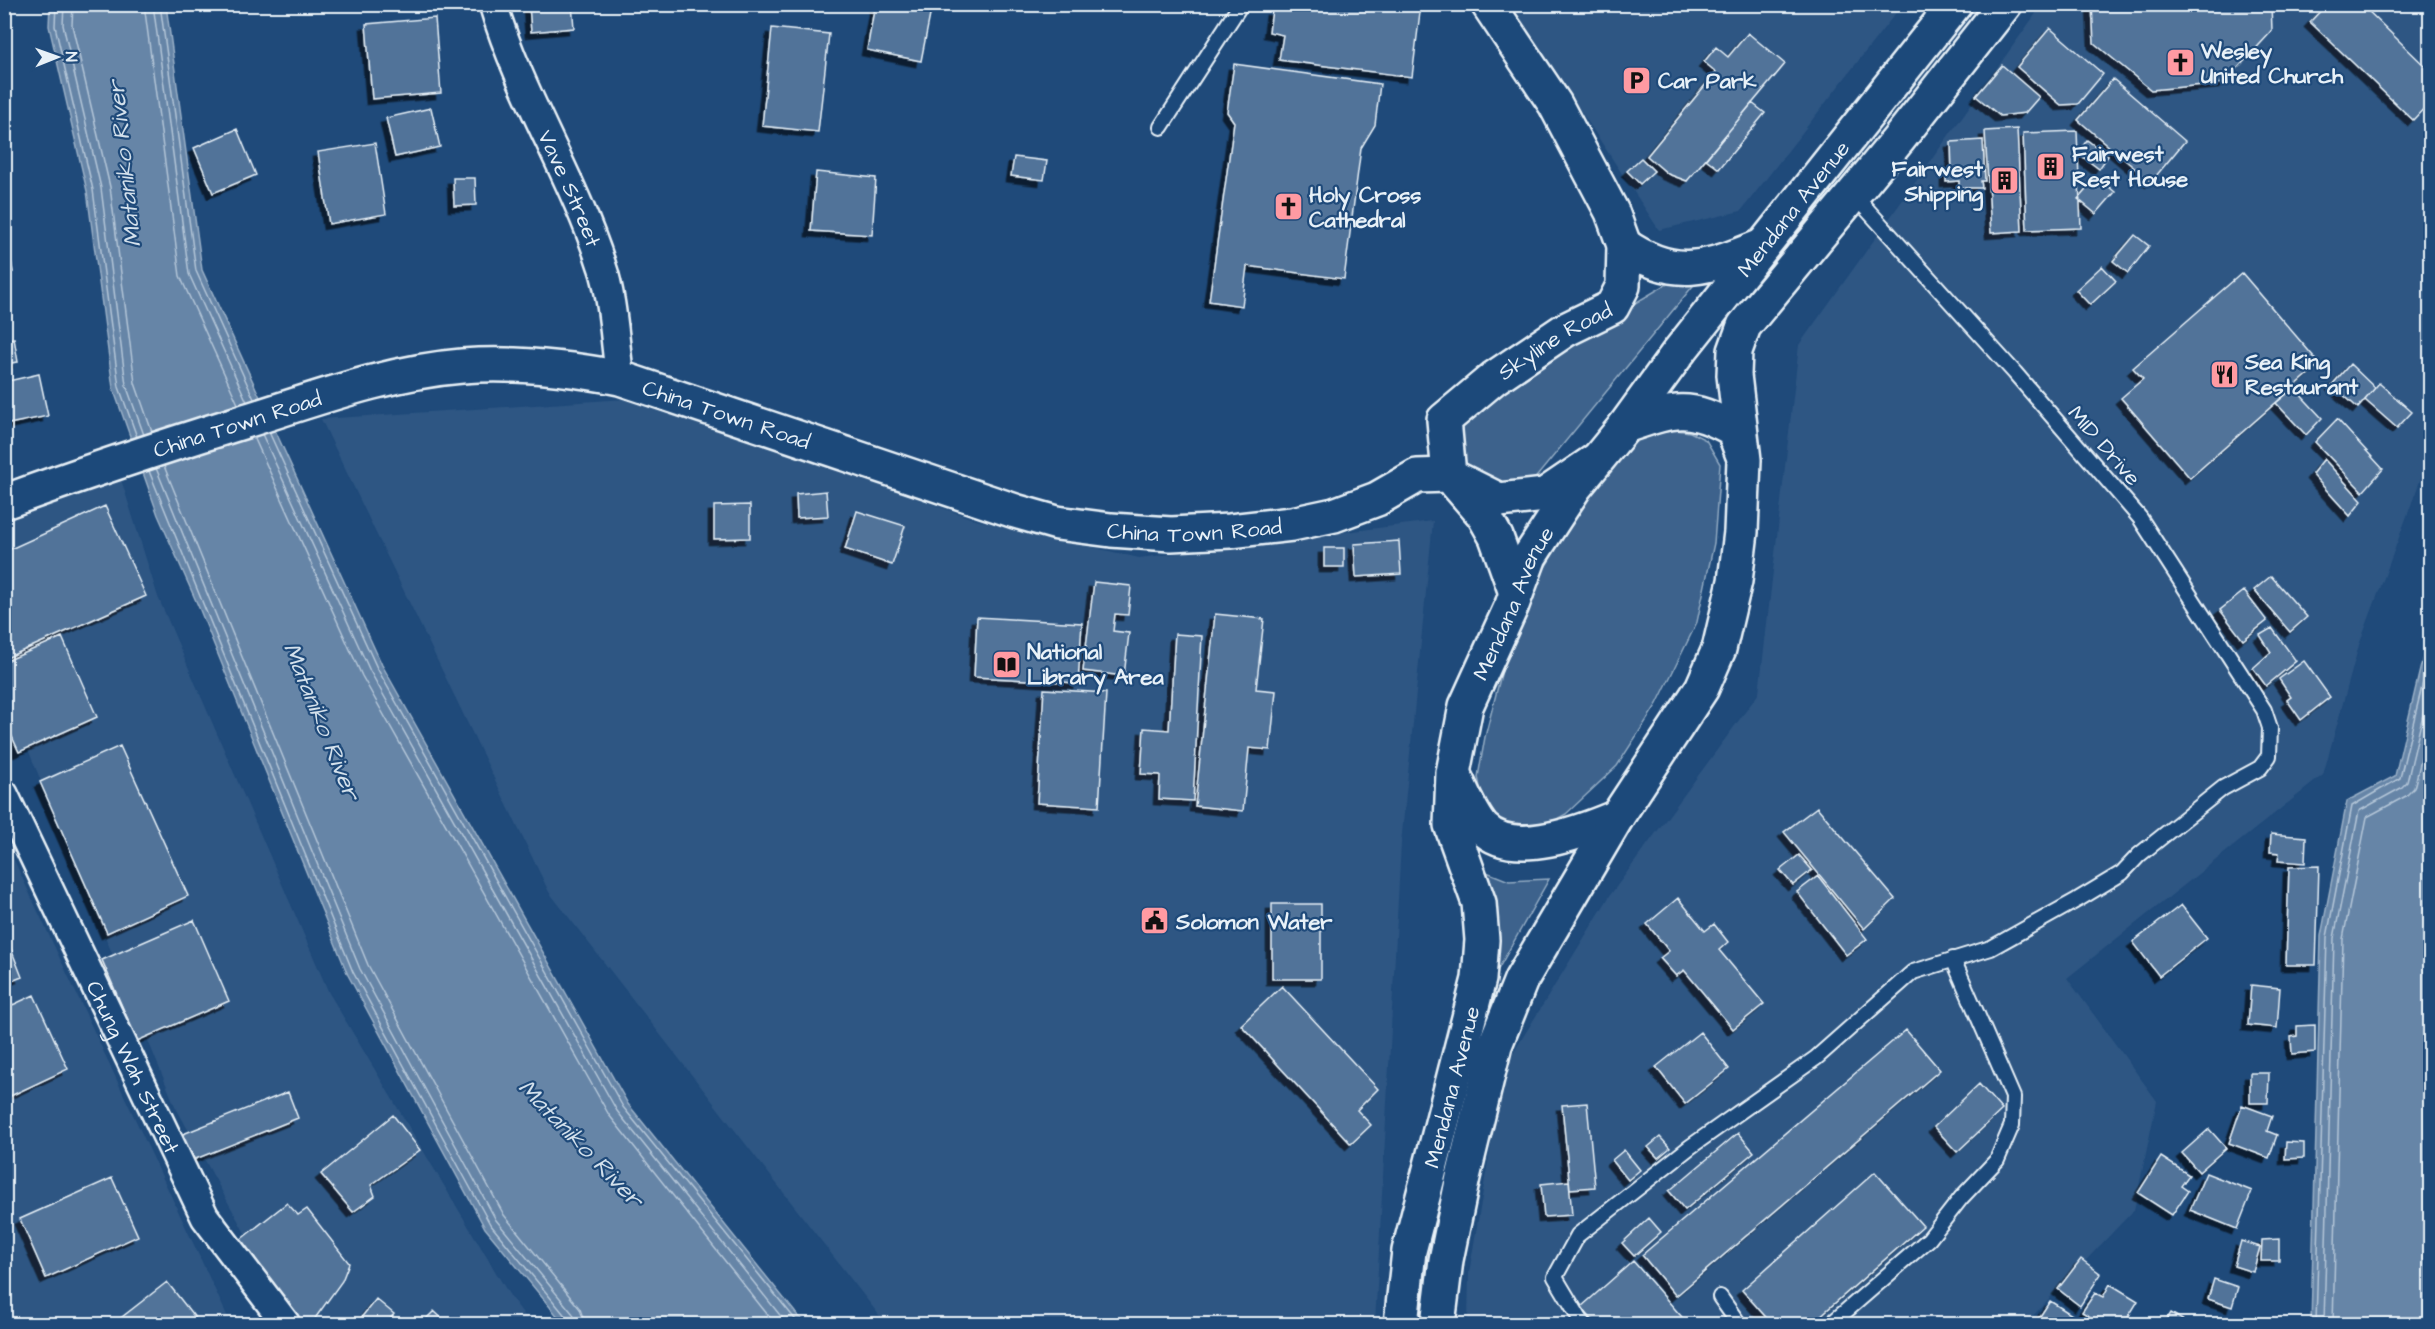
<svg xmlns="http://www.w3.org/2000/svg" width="2435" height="1329" font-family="'Architects Daughter',sans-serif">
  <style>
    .built { fill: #2e5683 }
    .green { fill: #3c628c; stroke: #92aac2; stroke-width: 1.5 }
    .water { fill: #6685a7; stroke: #9ab0c7; stroke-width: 1.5 }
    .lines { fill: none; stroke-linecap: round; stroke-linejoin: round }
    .shore { stroke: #b4c6d8; stroke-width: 1.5 }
    .building { fill: #517399; stroke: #e8f1f8; stroke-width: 1.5; filter: url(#shadow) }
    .lane-casing { stroke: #e8f1f8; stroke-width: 18 }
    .street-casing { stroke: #e8f1f8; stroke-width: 32 }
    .secondary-casing { stroke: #e8f1f8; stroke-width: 38 }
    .lane { stroke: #1f4a7a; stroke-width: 14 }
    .street { stroke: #1f4a7a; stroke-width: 27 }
    .secondary { stroke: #1f4a7a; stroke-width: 33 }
    .labels { text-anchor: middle; stroke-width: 4.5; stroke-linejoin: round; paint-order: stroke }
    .poi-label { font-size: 22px; font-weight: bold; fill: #e8f1f8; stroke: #1f4a7a; text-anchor: start }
    .street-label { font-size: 22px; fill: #e8f1f8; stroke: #1f4a7a }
    .water-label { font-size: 24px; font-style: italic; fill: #d4e1ec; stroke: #1f4a7a }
  </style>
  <defs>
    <filter id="shadow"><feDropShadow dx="-5.5" dy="5.5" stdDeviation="0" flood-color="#0009"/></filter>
  </defs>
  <rect width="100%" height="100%" fill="#1f4a7a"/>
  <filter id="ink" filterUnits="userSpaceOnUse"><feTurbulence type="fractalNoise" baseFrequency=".0167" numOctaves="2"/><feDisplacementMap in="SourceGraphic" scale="12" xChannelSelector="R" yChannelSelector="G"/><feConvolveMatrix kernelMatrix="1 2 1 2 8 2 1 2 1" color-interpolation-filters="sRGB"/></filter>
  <g filter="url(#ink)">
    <path class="built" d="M 1511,5 L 1902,5 L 1741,211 L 1659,230 Z
      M 2042,5 L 2430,5 L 2430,454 L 2359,645 L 2323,775 L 2067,978 L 2157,1101 L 2134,1210 L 2025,1324 L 1468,1324 L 1469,1273 L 1504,1068 L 1611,894 L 1759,693 L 1799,345 Z
      M 641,398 L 976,520 L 1139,558 L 1433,521 L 1401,844 L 1375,1324 L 886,1324 L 549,892 L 321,419 Z
      M 119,473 L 158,597 L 329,993 L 510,1296 L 531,1324 L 295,1324 L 175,1106 L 20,730 L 5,683 L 4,516 Z
      M 5,841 L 231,1324 L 5,1324 Z"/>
    <path class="green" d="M 1706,270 L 1533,481 L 1519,491 L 1479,481 L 1457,457 L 1462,419 L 1588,331 L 1684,274 Z
      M 1662,428 L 1690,432 L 1706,440 L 1720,464 L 1714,543 L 1697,622 L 1657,704 L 1617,766 L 1566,814 L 1537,830 L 1497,821 L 1483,803 L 1478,777 L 1485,737 L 1505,659 L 1544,569 L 1583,504 L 1638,438 Z
      M 1474,867 L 1509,881 L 1549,879 L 1491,982 Z"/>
    <path class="water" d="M 50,5 L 166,5 L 202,270 L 382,665 L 628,1104 L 798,1316 L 808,1324 L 564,1324 L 485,1228 L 348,975 L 200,610 L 158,515 L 113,388 L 87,191 L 49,26 Z
      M 2430,627 L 2430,1324 L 2311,1324 L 2321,936 L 2347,801 L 2395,776 Z"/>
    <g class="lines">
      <path class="shore" d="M 56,4 L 55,26 L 93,190 L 119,387 L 137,437
        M 64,4 L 63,25 L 101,188 L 126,385 L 144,435
        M 73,4 L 72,25 L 110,187 L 135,383 L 152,432
        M 144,4 L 180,276 L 238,404
        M 153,4 L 189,274 L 247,402
        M 160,4 L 196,271 L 254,399
        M 269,432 L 377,668 L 623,1107 L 799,1324
        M 262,434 L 370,671 L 617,1111 L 787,1324
        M 254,437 L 362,676 L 609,1115 L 775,1324
        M 164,466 L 368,965 L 504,1215 L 580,1309 L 585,1324
        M 156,468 L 360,969 L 496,1220 L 573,1314 L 576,1324
        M 149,471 L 353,972 L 490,1224 L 567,1318 L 568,1324
        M 2316,1324 L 2327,937 L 2352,806 L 2400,778 L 2430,653
        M 2324,1324 L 2334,938 L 2359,811 L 2401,788 L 2407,782 L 2430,685
        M 2333,1324 L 2343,939 L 2367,817 L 2406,796 L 2414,788 L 2430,724"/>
    </g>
    <path class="building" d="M 529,4 L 572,4 L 574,28 L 531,32 Z
      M 875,4 L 932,5 L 921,61 L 867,50 Z
      M 1286,4 L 1421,4 L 1412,77 L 1279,60 L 1283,35 L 1269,32 L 1272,10 L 1285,11 Z
      M 2092,4 L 2271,4 L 2272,31 L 2224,83 L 2151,90 L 2094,43 Z
      M 2327,4 L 2361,4 L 2430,71 L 2430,102 L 2413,120 L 2310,22 Z
      M 435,18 L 441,93 L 372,99 L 366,24 Z
      M 772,28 L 829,34 L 818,132 L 762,126 Z
      M 2050,28 L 2103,74 L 2078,104 L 2061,105 L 2017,67 Z
      M 1748,33 L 1785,64 L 1687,181 L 1668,174 L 1647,156 L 1716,72 L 1704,62 L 1716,47 L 1728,57 Z
      M 1234,64 L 1380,84 L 1375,125 L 1361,148 L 1344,279 L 1247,266 L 1242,306 L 1209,301 L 1234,122 L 1227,112 Z
      M 2002,65 L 2039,97 L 2025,113 L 2000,116 L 1976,96 Z
      M 2113,79 L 2185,141 L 2151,182 L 2078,120 Z
      M 1752,103 L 1765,113 L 1719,169 L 1706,159 Z
      M 431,108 L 440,147 L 395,157 L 386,118 Z
      M 237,129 L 256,175 L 213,193 L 194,148 Z
      M 2017,129 L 2022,231 L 1991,233 L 1985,131 Z
      M 2077,131 L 2081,228 L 2027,230 L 2023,133 Z
      M 1983,140 L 1985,181 L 1981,181 L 1982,188 L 1959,188 L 1959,181 L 1946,182 L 1946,172 L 1952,172 L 1951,142 Z
      M 2087,140 L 2108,156 L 2099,169 L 2078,153 Z
      M 375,143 L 386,214 L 329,224 L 318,152 Z
      M 1014,157 L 1047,161 L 1044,180 L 1011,176 Z
      M 1641,158 L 1654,171 L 1640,184 L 1627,171 Z
      M 816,172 L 876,178 L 872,235 L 811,231 Z
      M 2097,177 L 2115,192 L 2096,214 L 2078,199 Z
      M 453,178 L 475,178 L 476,205 L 454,206 Z
      M 4,218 L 13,272 L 4,273 Z
      M 2135,235 L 2149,246 L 2128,273 L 2113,261 Z
      M 2102,266 L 2116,281 L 2090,305 L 2076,290 Z
      M 2242,273 L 2320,364 L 2190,478 L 2121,398 L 2143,379 L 2133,368 Z
      M 14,338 L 18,362 L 4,364 L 4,340 Z
      M 2350,364 L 2375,388 L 2358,408 L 2332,385 Z
      M 39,374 L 48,416 L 4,425 L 4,382 Z
      M 2379,383 L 2412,412 L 2397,428 L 2365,400 Z
      M 2294,388 L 2322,418 L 2306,435 L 2276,403 Z
      M 2337,419 L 2383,469 L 2363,492 L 2315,442 Z
      M 2324,459 L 2362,501 L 2350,516 L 2312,474 Z
      M 826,491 L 828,516 L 797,518 L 796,494 Z
      M 750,505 L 750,538 L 714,539 L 714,506 Z
      M 105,506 L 146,596 L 4,659 L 4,552 Z
      M 857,511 L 905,526 L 892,565 L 845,549 Z
      M 1399,541 L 1401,574 L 1356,577 L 1354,544 Z
      M 1324,548 L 1344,548 L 1344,567 L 1324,567 Z
      M 2271,576 L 2307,617 L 2290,632 L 2254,590 Z
      M 1094,582 L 1131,586 L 1128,615 L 1115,614 L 1113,631 L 1129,633 L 1124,676 L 1083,671 Z
      M 2244,591 L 2267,621 L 2243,640 L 2220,610 Z
      M 1215,614 L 1264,619 L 1256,689 L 1276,691 L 1270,750 L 1249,748 L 1243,811 L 1195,806 Z
      M 977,617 L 1082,623 L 1078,683 L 974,677 Z
      M 2272,628 L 2296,661 L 2266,686 L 2253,668 L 2271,652 L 2260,635 Z
      M 1175,634 L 1202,636 L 1193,801 L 1159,799 L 1160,775 L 1141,774 L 1144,728 L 1169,730 Z
      M 62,637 L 97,717 L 19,752 L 4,719 L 4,662 Z
      M 2304,661 L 2330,697 L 2301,720 L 2287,700 L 2291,697 L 2279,679 Z
      M 1044,689 L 1106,693 L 1099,807 L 1037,803 Z
      M 120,746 L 188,896 L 107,933 L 40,782 Z
      M 1817,807 L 1895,899 L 1864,929 L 1784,832 Z
      M 2271,834 L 2306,837 L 2305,863 L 2278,861 L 2279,853 L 2270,852 Z
      M 1799,855 L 1812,870 L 1793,885 L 1780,870 Z
      M 2319,866 L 2316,965 L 2286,965 L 2289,867 Z
      M 1818,876 L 1867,939 L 1846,955 L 1797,892 Z
      M 1678,898 L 1705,931 L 1714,924 L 1728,942 L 1719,950 L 1764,1004 L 1733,1029 L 1684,970 L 1676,976 L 1660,958 L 1669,951 L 1647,924 Z
      M 1272,904 L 1321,904 L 1321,979 L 1272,979 Z
      M 2181,905 L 2207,938 L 2159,976 L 2133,942 Z
      M 194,920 L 229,1001 L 137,1041 L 102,960 Z
      M 4,931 L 22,977 L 4,984 Z
      M 2251,985 L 2280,988 L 2277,1028 L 2248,1025 Z
      M 1282,986 L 1378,1089 L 1357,1110 L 1371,1125 L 1351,1144 L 1241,1025 Z
      M 34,995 L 68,1069 L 4,1099 L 4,1009 Z
      M 2315,1025 L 2315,1052 L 2292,1054 L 2291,1037 L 2297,1036 L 2297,1026 Z
      M 1906,1030 L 1940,1070 L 1676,1296 L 1642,1255 Z
      M 1700,1032 L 1729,1069 L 1685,1104 L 1656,1067 Z
      M 2250,1073 L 2269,1073 L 2268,1103 L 2250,1103 Z
      M 1979,1084 L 2002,1110 L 1957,1152 L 1934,1127 Z
      M 288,1092 L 298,1118 L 188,1162 L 178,1136 Z
      M 1587,1103 L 1595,1187 L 1570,1189 L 1562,1105 Z
      M 2242,1105 L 2272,1116 L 2267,1131 L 2277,1135 L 2269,1158 L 2229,1143 Z
      M 393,1115 L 420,1150 L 371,1185 L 375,1196 L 353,1212 L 321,1174 Z
      M 2209,1129 L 2226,1148 L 2199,1172 L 2182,1153 Z
      M 1738,1133 L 1754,1152 L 1685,1210 L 1669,1191 Z
      M 1660,1137 L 1670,1148 L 1658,1158 L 1648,1147 Z
      M 2286,1142 L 2304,1143 L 2304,1158 L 2285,1159 Z
      M 1624,1150 L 1640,1170 L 1628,1180 L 1612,1160 Z
      M 2161,1157 L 2189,1175 L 2181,1186 L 2188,1191 L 2172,1215 L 2138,1193 Z
      M 1875,1172 L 1923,1226 L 1811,1324 L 1772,1324 L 1742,1290 Z
      M 2206,1173 L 2252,1191 L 2237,1229 L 2190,1210 Z
      M 112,1178 L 138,1236 L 46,1278 L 20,1219 Z
      M 1569,1181 L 1572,1215 L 1544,1217 L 1541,1184 Z
      M 287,1203 L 298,1215 L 307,1209 L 349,1263 L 342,1281 L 311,1324 L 292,1324 L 231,1247 Z
      M 1649,1218 L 1661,1232 L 1634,1256 L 1622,1243 Z
      M 2279,1239 L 2279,1261 L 2261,1261 L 2262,1240 Z
      M 2241,1241 L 2260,1247 L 2253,1272 L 2234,1266 Z
      M 2081,1259 L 2101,1274 L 2080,1306 L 2058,1289 Z
      M 1633,1261 L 1688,1324 L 1596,1324 L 1581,1307 Z
      M 2214,1279 L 2238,1287 L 2232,1307 L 2208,1299 Z
      M 167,1282 L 200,1324 L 113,1324 Z
      M 2110,1284 L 2138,1301 L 2124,1324 L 2102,1324 L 2082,1312 L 2095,1293 L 2103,1297 Z
      M 376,1299 L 394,1314 L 386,1324 L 356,1324 Z
      M 2050,1301 L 2072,1315 L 2065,1324 L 2035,1324 Z
      M 434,1311 L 448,1324 L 421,1324 Z
      M 2171,1313 L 2189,1324 L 2164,1324 Z
      M 2076,1316 L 2091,1324 L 2072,1324 Z
      M 73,1318 L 80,1324 L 67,1324 Z"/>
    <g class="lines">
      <defs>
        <path id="lane" d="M 1161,127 L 1241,4
          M 1720,1297 L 1739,1324
          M 1583,1324 L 1555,1277 L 1578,1235 L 1690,1147 L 1816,1058 L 1913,972 L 1991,948 L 2077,900 L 2122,873 L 2139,855 L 2223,788 L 2260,768 L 2269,756 L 2270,728 L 2264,710 L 2140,518 L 2015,373 L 1853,194
          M 1831,1324 L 1929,1239 L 1961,1198 L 1997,1160 L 2012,1125 L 2013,1097 L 1953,959"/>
        <g id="street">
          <path id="s1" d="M 493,4 C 520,95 573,176 602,266 C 613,297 615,345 620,378"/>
          <path id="s2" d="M 4,794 L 205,1217 L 286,1324"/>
        </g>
        <g id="secondary">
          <path d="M 1624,245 C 1675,281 1708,268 1762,246"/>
          <path d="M 1625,426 C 1673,410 1687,403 1733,429 L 1742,453"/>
          <path id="s3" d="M 1449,475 L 1444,420 L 1494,378 L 1565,330 L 1612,307 L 1623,286 L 1624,245 L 1612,212 L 1555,104 L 1488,4"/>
          <path d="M 1456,483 L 1483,514 L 1496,537 L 1516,593"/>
          <path id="s4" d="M 4,502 C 83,473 162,447 242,422 C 313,400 387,372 462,366 C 516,362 568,368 620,378 L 1015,511 L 1057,523 L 1111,530 L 1171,534 L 1230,531 L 1292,524 L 1334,515 L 1377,499 L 1417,476 L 1449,475 L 1499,500 L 1545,495 L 1595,461"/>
          <path d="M 1454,775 C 1462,791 1471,814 1483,828 C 1513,859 1584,831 1617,817"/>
          <path id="s5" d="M 1401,1324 L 1409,1251 L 1479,979 L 1482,940 L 1479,903 L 1451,825 L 1453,773 L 1466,706 L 1512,605 L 1530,556 L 1575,487 L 1625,426 L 1678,353 L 1955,4"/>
          <path d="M 1438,1324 L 1446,1260 L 1463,1177 L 1495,1045 L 1521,980 L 1617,817 L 1702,688 L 1719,649 L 1735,581 L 1741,532 L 1744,460 L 1734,375 L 1735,351 L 1744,326 L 1898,140 L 2005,4"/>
        </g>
      </defs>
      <use href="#lane" class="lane-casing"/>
      <use href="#street" class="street-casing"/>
      <use href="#secondary" class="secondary-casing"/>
      <use href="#lane" class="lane"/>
      <use href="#street" class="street"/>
      <use href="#secondary" class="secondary"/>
    </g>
  </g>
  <defs>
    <symbol id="church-square" viewBox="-11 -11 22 22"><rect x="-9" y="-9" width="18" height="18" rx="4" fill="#ff9aa2" stroke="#1f4a7a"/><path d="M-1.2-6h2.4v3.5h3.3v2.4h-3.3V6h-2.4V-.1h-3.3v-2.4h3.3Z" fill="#111"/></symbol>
    <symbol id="parking-square" viewBox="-11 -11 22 22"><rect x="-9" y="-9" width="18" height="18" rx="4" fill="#ff9aa2" stroke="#1f4a7a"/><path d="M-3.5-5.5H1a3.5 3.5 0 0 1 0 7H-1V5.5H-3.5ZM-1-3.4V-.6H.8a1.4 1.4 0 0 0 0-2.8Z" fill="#111"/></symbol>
    <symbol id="building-square" viewBox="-11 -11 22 22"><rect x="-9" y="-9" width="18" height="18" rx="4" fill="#ff9aa2" stroke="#1f4a7a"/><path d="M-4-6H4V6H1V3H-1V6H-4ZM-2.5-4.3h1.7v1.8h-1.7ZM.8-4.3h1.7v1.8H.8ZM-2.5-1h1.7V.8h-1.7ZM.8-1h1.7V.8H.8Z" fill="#111"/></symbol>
    <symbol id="restaurant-square" viewBox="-11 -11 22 22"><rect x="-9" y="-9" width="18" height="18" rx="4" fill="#ff9aa2" stroke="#1f4a7a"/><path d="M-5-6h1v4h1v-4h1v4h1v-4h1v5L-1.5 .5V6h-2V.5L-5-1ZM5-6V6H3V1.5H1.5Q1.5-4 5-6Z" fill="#111"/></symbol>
    <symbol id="library-square" viewBox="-11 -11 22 22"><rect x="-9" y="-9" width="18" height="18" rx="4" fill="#ff9aa2" stroke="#1f4a7a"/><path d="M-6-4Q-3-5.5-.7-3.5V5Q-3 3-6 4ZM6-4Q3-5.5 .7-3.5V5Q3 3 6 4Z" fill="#111"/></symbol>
    <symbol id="civic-square" viewBox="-11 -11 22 22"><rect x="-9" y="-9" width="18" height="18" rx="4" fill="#ff9aa2" stroke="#1f4a7a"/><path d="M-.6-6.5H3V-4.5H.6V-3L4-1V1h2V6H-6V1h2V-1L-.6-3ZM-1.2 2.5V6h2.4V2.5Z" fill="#111"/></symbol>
  </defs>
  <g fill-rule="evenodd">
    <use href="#church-square" x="2164" y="46" width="33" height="33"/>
    <use href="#parking-square" x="1620" y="64" width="33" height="33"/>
    <use href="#building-square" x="2034" y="150" width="33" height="33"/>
    <use href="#building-square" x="1988" y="164" width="33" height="33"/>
    <use href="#church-square" x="1272" y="190" width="33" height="33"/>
    <use href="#restaurant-square" x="2208" y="358" width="33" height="33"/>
    <use href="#library-square" x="990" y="648" width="33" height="33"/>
    <use href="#civic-square" x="1138" y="904" width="33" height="33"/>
  </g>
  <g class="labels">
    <g class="poi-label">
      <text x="2201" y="58">Wesley<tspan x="2201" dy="25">United Church</tspan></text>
      <text x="1658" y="88">Car Park</text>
      <text x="2072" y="161">Fairwest<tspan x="2072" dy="25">Rest House</tspan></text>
      <text x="1983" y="176" text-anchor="end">Fairwest<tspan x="1983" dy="25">Shipping</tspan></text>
      <text x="1309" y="202">Holy Cross<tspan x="1309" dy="25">Cathedral</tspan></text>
      <text x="2245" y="369">Sea King<tspan x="2245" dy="25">Restaurant</tspan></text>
      <text x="1027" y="659">National<tspan x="1027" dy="25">Library Area</tspan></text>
      <text x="1176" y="929">Solomon Water</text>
    </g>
    <g class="street-label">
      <text dy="8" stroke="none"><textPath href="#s1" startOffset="200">Vave Street</textPath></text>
      <text dy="8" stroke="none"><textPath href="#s5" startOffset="1233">Mendana Avenue</textPath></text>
      <text dy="8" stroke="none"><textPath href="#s3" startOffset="192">Skyline Road</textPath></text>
      <text dy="8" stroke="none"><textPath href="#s4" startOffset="750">China Town Road</textPath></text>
      <text dy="8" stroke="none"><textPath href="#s4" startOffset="246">China Town Road</textPath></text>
      <text transform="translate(2105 445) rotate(49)" y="8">MID Drive</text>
      <text dy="8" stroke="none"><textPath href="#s4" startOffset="1236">China Town Road</textPath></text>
      <text dy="8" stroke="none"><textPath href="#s5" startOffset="747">Mendana Avenue</textPath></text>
      <text dy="8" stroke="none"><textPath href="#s2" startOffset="302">Chung Wah Street</textPath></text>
      <text dy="8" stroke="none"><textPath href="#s5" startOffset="243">Mendana Avenue</textPath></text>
    </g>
    <g class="water-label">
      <text transform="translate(124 164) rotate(-96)" y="8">Mataniko River</text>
      <text transform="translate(322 721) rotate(68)" y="8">Mataniko River</text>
      <text transform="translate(581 1143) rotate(46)" y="8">Mataniko River</text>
    </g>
  </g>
  <rect width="2435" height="1329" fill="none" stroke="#1f4a7a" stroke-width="24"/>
  <rect x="12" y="12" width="2411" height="1305" fill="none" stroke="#e8f1f8" stroke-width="2" filter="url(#ink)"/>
  <g transform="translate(57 57) rotate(89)" stroke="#1f4a7a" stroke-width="4.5" paint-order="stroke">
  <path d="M0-4.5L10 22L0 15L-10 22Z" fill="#e8f1f8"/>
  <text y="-9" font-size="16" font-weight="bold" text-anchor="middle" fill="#e8f1f8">N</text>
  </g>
</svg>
